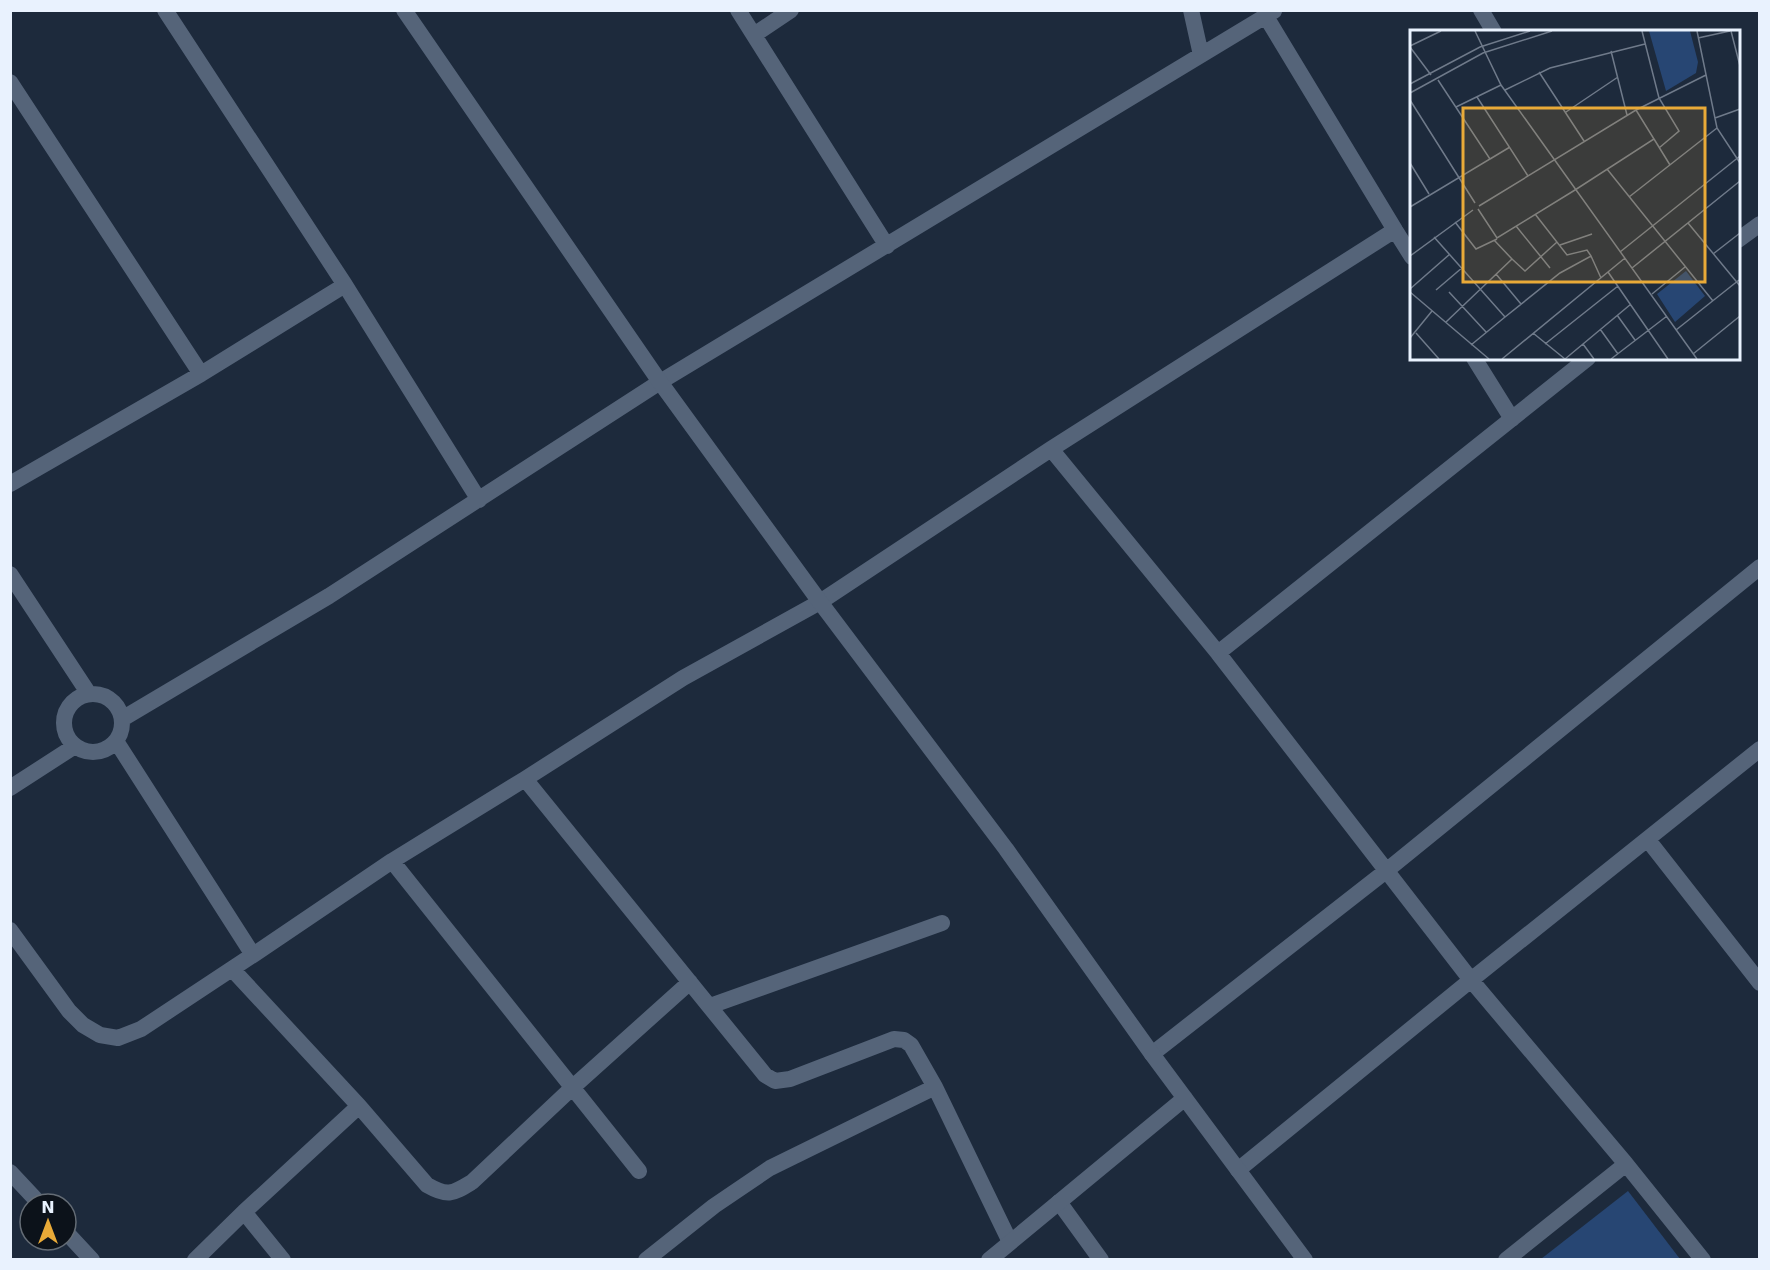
<svg xmlns="http://www.w3.org/2000/svg" width="1770" height="1270" font-family="'DejaVu Sans',sans-serif">
  <style>
    .green { fill: #274673 }
    .lines { fill: none; stroke-linecap: round; stroke-linejoin: round }
    .minor { stroke: #556479; stroke-width: 16 }
    .tertiary { stroke: #556479; stroke-width: 16 }
    .inset-road { fill: none; stroke: #6f7a8a; stroke-width: 1.5 }
    .view { fill: #e9aa38; fill-opacity: 0.15; stroke: #e9aa38; stroke-width: 3 }
    .inset-edge { fill: none; stroke: #e9f2fe; stroke-width: 3 }
  </style>
  <rect width="100%" height="100%" fill="#1d2a3c"/>
  <path class="green" d="M 1628,1191 L 1680,1259 L 1541,1259 Z"/>
  <g class="lines">
    <path class="minor" d="M 165,10 L 345,285 L 479,500
      M 738,10 L 887,246
      M 1191,10 L 1201,55
      M 1481,10 L 1494,32
      M 754,35 L 791,10
      M 10,82 L 201,374 L 10,484
      M 1395,230 L 1412,257
      M 1738,240 L 1760,224
      M 1474,358 L 1512,419
      M 201,374 L 345,285
      M 1051,449 L 1218,653 L 1471,980 L 1626,1164 L 1703,1260
      M 10,574 L 89,694
      M 1218,653 L 1588,358
      M64 723a29 29 0 1 1 58 0a29 29 0 1 1-58 0Z
      M 122,719 L 329,596 L 660,382 L 1274,11
      M 116,741 L 253,955 L 392,861 L 525,779 L 683,678 L 820,602 L 1051,449 L 1395,230 L 1265,15
      M 525,779 L 765,1075 L 775,1081 L 790,1079 L 894,1039 L 904,1040 L 911,1045 L 935,1087
      M 10,788 L 75,746
      M 1648,840 L 1760,983
      M 392,861 L 639,1171
      M 10,930 L 69,1011 L 83,1025 L 100,1035 L 118,1038 L 141,1029 L 253,955
      M 710,1006 L 942,923
      M 1152,1054 L 1386,871 L 1760,567
      M 359,1106 L 427,1185 C 448,1197 452,1194 472,1182 L 573,1087 L 690,982
      M 1238,1170 L 1471,980 L 1760,749
      M 10,1172 L 40,1204
      M 1059,1202 L 1101,1260
      M 244,1212 L 283,1260
      M 66,1232 L 92,1260
      M 195,1260 L 244,1212 L 359,1106 L 232,969
      M 646,1260 L 714,1206 L 770,1168 L 935,1087 L 1010,1242
      M 1506,1260 L 1626,1164"/>
    <path class="tertiary" d="M 404,10 L 660,382 L 820,602 L 1006,849 L 1152,1054 L 1305,1260
      M 989,1260 L 1185,1098"/>
  </g>
  <g transform="translate(1410 30)">
    <rect width="330" height="330" fill="#1d2a3c"/>
    <path d="M 239,1 L 280,1 L 288,32 L 286,43 L 256,61 ZM 276,241 L 295,266 L 265,292 L 247,264 Z" fill="#274673"/>
    <path class="inset-road" d="M 65,1 L 91,55 L 287,329M 232,1 L 249,68 L 269,101 L 249,118M 287,1 L 307,98 L 330,133M 321,1 L 330,36M 288,8 L 320,1M 0,16 L 31,1M 0,17 L 21,45M 201,21 L 217,85M 129,42 L 174,111M 0,54 L 70,17 L 120,1M 95,60 L 140,38 L 235,14M 0,63 L 73,23 L 142,1M 67,67 L 118,146M 0,70 L 65,173M 46,77 L 91,55M 156,82 L 208,47M 305,88 L 330,79M 244,109 L 260,135M 80,129 L 100,117M 0,133 L 19,164M 197,139 L 303,271M 219,167 L 307,98M 69,176 L 226,80 L 296,45M 0,177 L 80,129 L 28,50M 68,179 L 87,208 L 165,160 L 244,109 L 226,80M 125,184 L 157,225 L 177,220 L 181,226M 45,192 L 66,219 L 87,209M 278,193 L 330,256M 106,196 L 140,238M 24,207 L 95,287 L 150,243 L 181,226 L 191,248M 150,215 L 182,204M 210,222 L 330,126M 303,224 L 330,203M 0,226 L 63,180M 102,229 L 115,241 L 147,212M 222,238 L 330,151M 198,242 L 258,329M 86,244 L 111,274M 0,259 L 40,224M 26,260 L 53,237M 0,262 L 79,329M 39,262 L 76,302M 242,264 L 275,237M 207,285 L 225,310M 36,292 L 102,229 L 84,210M 190,299 L 208,324M 266,300 L 329,250M 6,303 L 29,329M 123,303 L 155,329M 0,308 L 22,281M 135,314 L 208,256M 173,314 L 184,329M 61,315 L 95,287M 283,324 L 330,286M 92,329 L 215,228M 155,329 L 221,274M 201,329 L 257,286"/>
    <path class="view" d="M 53,78 L 295,78 L 295,252 L 53,252 Z"/>
    <rect width="330" height="330" class="inset-edge"/>
  </g>
  <rect width="1770" height="1270" fill="none" stroke="#e9f2fe" stroke-width="24"/>
  <g transform="translate(48 1222)"><circle r="28" fill="#0c121a" stroke="#646c75" stroke-width="1.5"/>
  <path d="M0-4.5L10 22L0 15L-10 22Z" fill="#e9aa38"/>
  <text y="-9" font-size="16" font-weight="bold" text-anchor="middle" fill="#e9f2fe">N</text>
  </g>
</svg>
